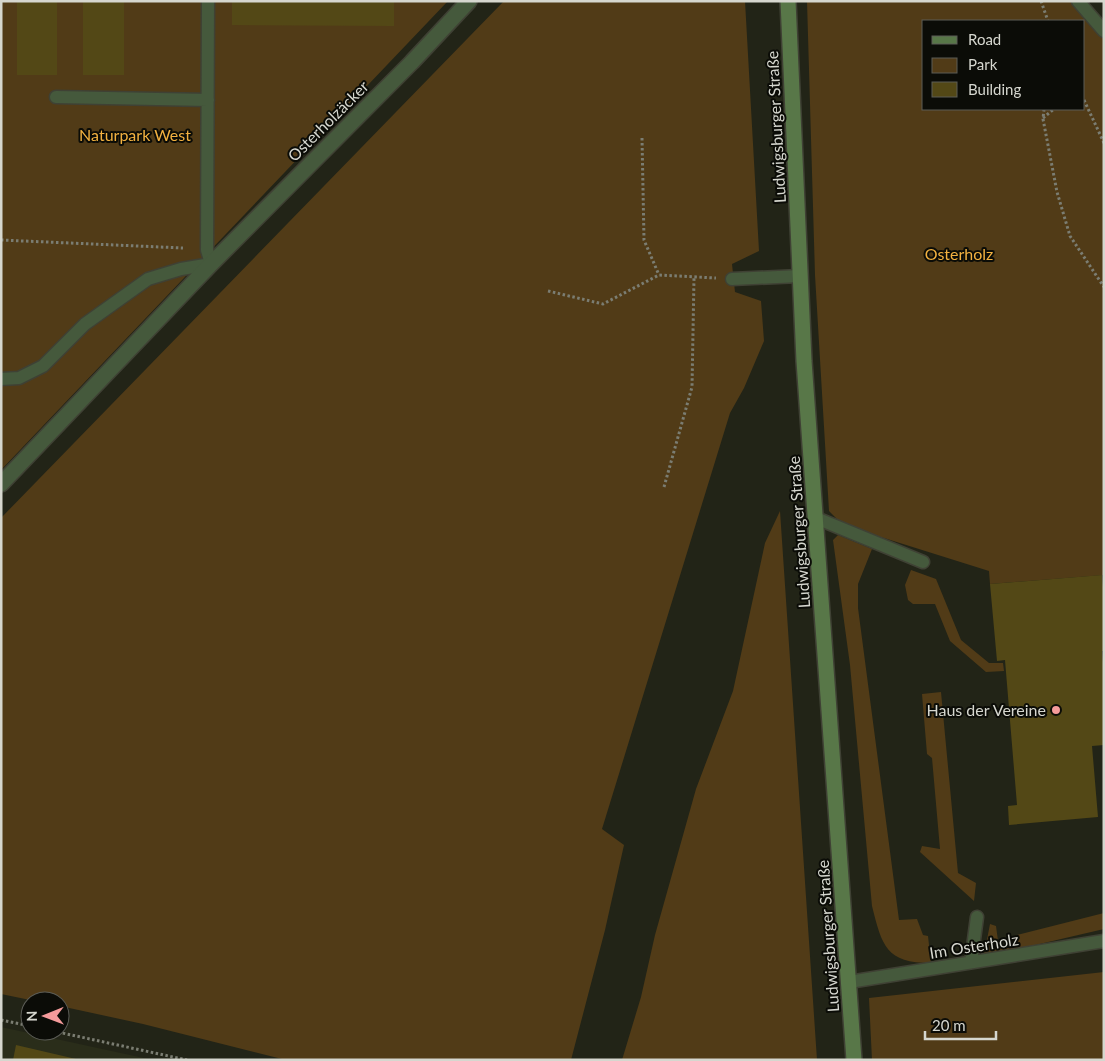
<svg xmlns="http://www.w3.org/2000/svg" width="1105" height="1061" font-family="Lato,sans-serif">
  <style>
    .built { fill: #2a2d1a }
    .green { fill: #513b17; fill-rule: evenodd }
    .building { fill: #534816 }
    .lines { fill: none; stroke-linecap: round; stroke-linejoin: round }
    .lane-casing { stroke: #3f4134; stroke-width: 15 }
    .street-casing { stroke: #3f4134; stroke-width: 18 }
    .secondary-casing { stroke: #3f4134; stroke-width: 18 }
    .path { stroke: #7b7d72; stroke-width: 3; stroke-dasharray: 2.5 2.5; stroke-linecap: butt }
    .lane { stroke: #45593c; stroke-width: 12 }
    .street { stroke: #45593c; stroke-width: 15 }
    .secondary { stroke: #587748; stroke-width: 15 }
    .poi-dot { fill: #f59b9b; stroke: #0b0c07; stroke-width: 2 }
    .labels { text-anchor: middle; stroke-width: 4; stroke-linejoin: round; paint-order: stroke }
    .street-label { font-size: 16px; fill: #d6d7cf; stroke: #0b0c07 }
    .park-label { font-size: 16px; fill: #f2b140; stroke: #0b0c07 }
    .poi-label { font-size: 16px; fill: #d6d7cf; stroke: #0b0c07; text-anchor: end }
  </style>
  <rect width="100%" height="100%" fill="#222417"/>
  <path class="built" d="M 1,1027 L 153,1060 L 1,1060 Z"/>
  <path class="green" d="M 1,1 L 448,1 L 1,470 Z
    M 504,1 L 745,1 L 759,251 L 732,264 L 735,292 L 761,301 L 764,341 L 744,388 L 730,413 L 602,829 L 624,845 L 605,930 L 571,1060 L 286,1060 L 143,1024 L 60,1006 L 60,1001 L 35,1001 L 1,994 L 1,518 Z
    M 807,1 L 1071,1 L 1104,39 L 1104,575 L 990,584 L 989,571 L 868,533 L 838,520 L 829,511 L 815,275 ZM 924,21 L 1084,21 L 1084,109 L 924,109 Z
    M 780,511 L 817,1060 L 622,1060 L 641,997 L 655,935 L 696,789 L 733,691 L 765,543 Z
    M 838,535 L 872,549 L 858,584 L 858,608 L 899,920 L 917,919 L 923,935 L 928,936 L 931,963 C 886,963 882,946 872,906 L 850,665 L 833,540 Z
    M 911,570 L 936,579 L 961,640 L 989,663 L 1003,663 L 1004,671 L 986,672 L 950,641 L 935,604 L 913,604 L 908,600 L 905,585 Z
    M 941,692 L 958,873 L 976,883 L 974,901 L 920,852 L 922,846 L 940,849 L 932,758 L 927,754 L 922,694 Z
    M 1104,913 L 1104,929 L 1014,950 L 984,955 L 990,924 L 996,926 L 999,948 L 1011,946 L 1017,935 Z
    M 1104,972 L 1104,1060 L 872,1060 L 869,998 Z"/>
  <path class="building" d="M 17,1 L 57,1 L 57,75 L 17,75 Z
    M 83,1 L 124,1 L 124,75 L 83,75 Z
    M 232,1 L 394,1 L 394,26 L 232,25 Z
    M 1102,575 L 1104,599 L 1104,651 L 1102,651 L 1104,674 L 1104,745 L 1092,746 L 1098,817 L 1009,825 L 1008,806 L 1017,805 L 1005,660 L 997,661 L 990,584 Z
    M 16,1045 L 76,1059 L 76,1060 L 13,1060 Z"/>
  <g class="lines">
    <defs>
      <path id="lane" d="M 1078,1 L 1104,31
        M 56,97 L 208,100
        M 732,279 L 800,276
        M 1,379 L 19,378 L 43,366 L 85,324 L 148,279 L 181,269 L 211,264 L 207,250 L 208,1
        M 816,518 L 923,562
        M 971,962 L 977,917
        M 849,982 L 1104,941"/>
      <path id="street" d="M 1,484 L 211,264 L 412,62 L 469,1"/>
      <path id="secondary" d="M 788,1 L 804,361 L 854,1060"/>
    </defs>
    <use href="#lane" class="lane-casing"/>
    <use href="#street" class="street-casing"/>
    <use href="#secondary" class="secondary-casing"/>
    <path class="path" d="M 1041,1 L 1048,21
      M 1084,100 L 1104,143
      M 1044,109 L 1043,119 L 1057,192 L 1070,236 L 1104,287
      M 1043,118 L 1054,109
      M 642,138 L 644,240 L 659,275
      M 1,240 L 183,248
      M 548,291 L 603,304 L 659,275 L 716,278
      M 664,487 L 692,387 L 694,277
      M 1,1020 L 30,1026
      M 53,1031 L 187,1060
      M 595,1060 L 595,1059"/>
    <use href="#lane" class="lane"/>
    <use href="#street" class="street"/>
    <use href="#secondary" class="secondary"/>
  </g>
  <circle class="poi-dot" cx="1056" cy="710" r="5"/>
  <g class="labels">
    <g class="street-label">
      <text transform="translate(328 121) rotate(-45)" y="6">Osterholzäcker</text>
      <text transform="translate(776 127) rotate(-93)" y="6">Ludwigsburger Straße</text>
      <text transform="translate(799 532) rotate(-94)" y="6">Ludwigsburger Straße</text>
      <text transform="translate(828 936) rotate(-94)" y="6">Ludwigsburger Straße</text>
      <text transform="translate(974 946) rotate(-9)" y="6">Im Osterholz</text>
    </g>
    <g class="park-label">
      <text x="135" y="141">Naturpark West</text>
      <text x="959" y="260">Osterholz</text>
    </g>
    <g class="poi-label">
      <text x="1046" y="716">Haus der Vereine</text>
    </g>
  </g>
  <rect width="1105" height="1061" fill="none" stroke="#d6d7cf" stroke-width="5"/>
  <rect x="922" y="20" width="162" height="90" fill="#0b0c07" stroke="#5c5d57"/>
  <rect x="932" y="36" width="25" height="8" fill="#587748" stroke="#5c5d57"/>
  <text x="968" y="45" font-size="15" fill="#d6d7cf">Road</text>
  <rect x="932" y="58" width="25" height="15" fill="#513b17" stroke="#5c5d57"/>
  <text x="968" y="70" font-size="15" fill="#d6d7cf">Park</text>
  <rect x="932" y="82" width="25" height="15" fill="#534816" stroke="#5c5d57"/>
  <text x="968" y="95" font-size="15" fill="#d6d7cf">Building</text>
  <g transform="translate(45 1016) rotate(269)"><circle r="24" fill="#0b0c07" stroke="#5c5d57"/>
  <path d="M0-4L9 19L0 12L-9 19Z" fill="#f59b9b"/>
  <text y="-8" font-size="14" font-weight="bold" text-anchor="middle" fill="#d6d7cf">N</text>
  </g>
  <path d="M925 1031v8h71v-8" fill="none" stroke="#d6d7cf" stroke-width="2.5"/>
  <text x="932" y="1031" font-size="15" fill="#d6d7cf" stroke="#0b0c07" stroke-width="4" paint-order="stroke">20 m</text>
</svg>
